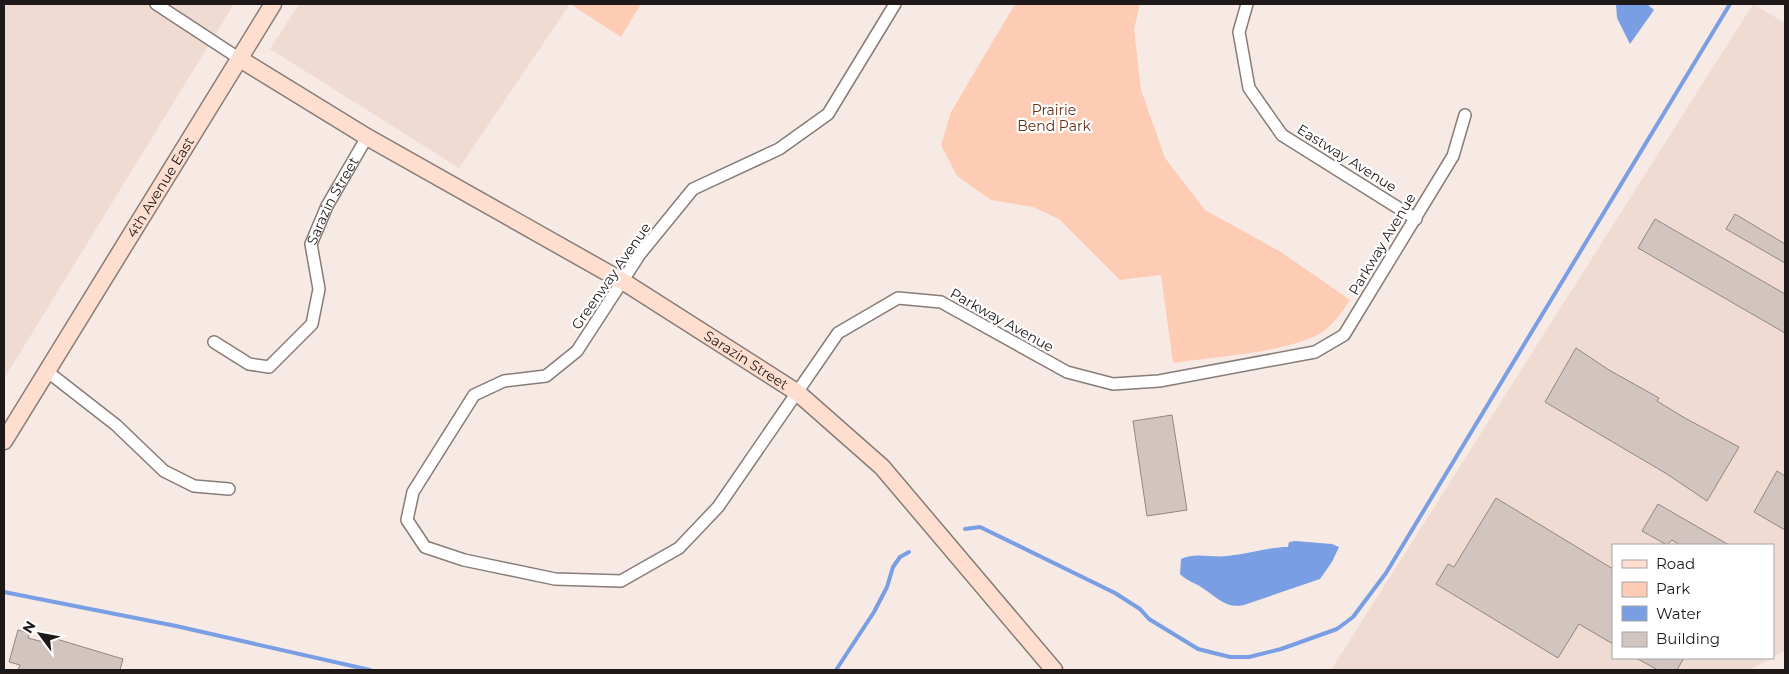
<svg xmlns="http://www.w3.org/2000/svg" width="1789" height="674" font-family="Montserrat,sans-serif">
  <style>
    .built { fill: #f0dbd2 }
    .green { fill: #fecbb5 }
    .water { fill: #7a9ee4 }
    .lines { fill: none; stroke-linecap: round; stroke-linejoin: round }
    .stream { stroke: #7a9ee4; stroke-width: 4 }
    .building { fill: #d2c5c0; stroke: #918681 }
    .street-casing { stroke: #877c77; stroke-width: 14 }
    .secondary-casing { stroke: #877c77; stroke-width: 19 }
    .street { stroke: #fff; stroke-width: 11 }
    .secondary { stroke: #fedecf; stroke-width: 16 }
    .labels { text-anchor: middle; stroke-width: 4.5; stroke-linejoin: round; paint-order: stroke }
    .park-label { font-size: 14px; fill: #643016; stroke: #fff }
    .street-label { font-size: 14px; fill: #1e1918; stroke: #fff }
  </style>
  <rect width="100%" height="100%" fill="#f7eae4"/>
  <path class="built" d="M 4,4 L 234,4 L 4,379 Z
    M 299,4 L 570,4 L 459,168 L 270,49 Z
    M 1753,4 L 1785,23 L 1785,651 L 1773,657 L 1773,545 L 1613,545 L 1613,658 L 1772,658 L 1749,670 L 1331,670 Z"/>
  <path class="green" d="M 570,4 L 641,4 L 621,37 Z
    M 1015,4 L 1140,4 L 1134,29 L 1141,90 L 1165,158 L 1205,210 L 1281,252 L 1350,300 C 1341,314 1329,331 1313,337 C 1276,353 1213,357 1173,363 L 1161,275 L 1120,280 L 1059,219 L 1033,207 L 991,200 L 957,176 L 941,145 L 951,112 Z"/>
  <path class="water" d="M 1616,4 L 1647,4 L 1654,10 L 1630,44 L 1617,18 Z
    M 1295,541 L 1332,544 L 1339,547 L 1332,562 L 1320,579 L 1244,605 C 1226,609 1218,598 1204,589 C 1196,583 1187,581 1180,574 L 1181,559 C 1196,552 1211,558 1227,556 C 1248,554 1267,547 1288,547 L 1289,542 Z"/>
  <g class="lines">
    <path class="stream" d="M 965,529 L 980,527 L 1115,593 L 1140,609 L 1149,619 L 1198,649 L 1230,657 L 1249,657 L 1281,649 L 1337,629 L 1353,617 L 1386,573 L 1730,4
      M 4,592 L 176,626 L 370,670
      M 836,670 L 874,612 L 887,587 L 893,567 L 900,557 L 909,552"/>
  </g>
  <path class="building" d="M 1735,214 L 1785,244 L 1785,263 L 1726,229 Z
    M 1655,219 L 1785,294 L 1785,333 L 1638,248 Z
    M 1576,348 L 1609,370 L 1659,398 L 1657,401 L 1683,417 L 1739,447 L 1707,501 L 1667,474 L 1545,402 Z
    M 1172,415 L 1187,510 L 1147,516 L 1133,421 Z
    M 1777,471 L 1785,476 L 1785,530 L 1754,512 Z
    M 1496,498 L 1613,569 L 1613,644 L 1579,624 L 1558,658 L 1436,584 L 1448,564 L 1454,567 Z
    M 1658,504 L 1729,545 L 1680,545 L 1672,540 L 1667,545 L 1642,531 Z
    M 18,630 L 30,633 L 28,638 L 51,644 L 53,638 L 123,659 L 120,670 L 18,670 L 20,665 L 9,662 Z
    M 1636,658 L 1684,658 L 1677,670 L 1658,670 Z"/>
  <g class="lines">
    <defs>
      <g id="street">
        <path d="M 156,4 L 240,59"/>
        <path d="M 895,4 L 828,114 L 779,149 L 693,189 L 640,254 L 577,351 L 546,376 L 504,381 L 474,395 L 413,492 L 407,520 L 425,547 L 464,560 L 555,579 L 621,581 L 679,548 L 718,507 L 838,333 L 898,298 L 941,302 L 1067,372 L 1113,384 L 1159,381 L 1315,352 L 1344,335 L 1453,156 L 1465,115"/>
        <path d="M 1247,4 L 1239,32 L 1249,88 L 1282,135 L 1416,219"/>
        <path id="s1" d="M 214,342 L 249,364 L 269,367 L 312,324 L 319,289 L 311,244 L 327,206 L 367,137"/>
        <path d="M 48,372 L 116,425 L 164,471 L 194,486 L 229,489"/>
      </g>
      <g id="secondary">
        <path id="s2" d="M 240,59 L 367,137 L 624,282 L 798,393 L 882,467 L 1054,670"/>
        <path id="s3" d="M 4,441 L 273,4"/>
      </g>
    </defs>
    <use href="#street" class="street-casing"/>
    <use href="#secondary" class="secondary-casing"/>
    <use href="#street" class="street"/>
    <use href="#secondary" class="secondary"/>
  </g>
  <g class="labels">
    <g class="park-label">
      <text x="1054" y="115">Prairie<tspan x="1054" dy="16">Bend Park</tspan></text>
    </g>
    <g class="street-label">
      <text transform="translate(1347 158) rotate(32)" y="5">Eastway Avenue</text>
      <text dy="5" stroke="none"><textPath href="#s3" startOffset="298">4th Avenue East</textPath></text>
      <text dy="5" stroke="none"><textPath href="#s1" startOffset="252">Sarazin Street</textPath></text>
      <text transform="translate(1382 244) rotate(-59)" y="5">Parkway Avenue</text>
      <text transform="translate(611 276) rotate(-55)" y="5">Greenway Avenue</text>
      <text transform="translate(1002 320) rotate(29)" y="5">Parkway Avenue</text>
      <text dy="5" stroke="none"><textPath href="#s2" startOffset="589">Sarazin Street</textPath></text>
    </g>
  </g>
  <rect width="1789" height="674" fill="none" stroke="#1e1918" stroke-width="10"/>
  <rect x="1612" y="544" width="162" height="115" fill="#ffffff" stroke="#a5a3a3"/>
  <rect x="1622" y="560" width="25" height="8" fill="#fedecf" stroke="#a5a3a3"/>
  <text x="1656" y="569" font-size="15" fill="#1e1918">Road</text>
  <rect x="1622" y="582" width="25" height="15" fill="#fecbb5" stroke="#a5a3a3"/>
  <text x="1656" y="594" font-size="15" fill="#1e1918">Park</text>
  <rect x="1622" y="606" width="25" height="15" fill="#7a9ee4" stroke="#a5a3a3"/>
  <text x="1656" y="619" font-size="15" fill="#1e1918">Water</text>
  <rect x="1622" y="632" width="25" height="15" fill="#d2c5c0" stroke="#a5a3a3"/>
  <text x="1656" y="644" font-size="15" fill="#1e1918">Building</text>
  <g transform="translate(40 634) rotate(302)" stroke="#ffffff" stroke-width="4" paint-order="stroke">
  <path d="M0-4L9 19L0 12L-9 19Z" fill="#1e1918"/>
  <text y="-8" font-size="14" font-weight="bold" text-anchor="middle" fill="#1e1918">N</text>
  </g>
</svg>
